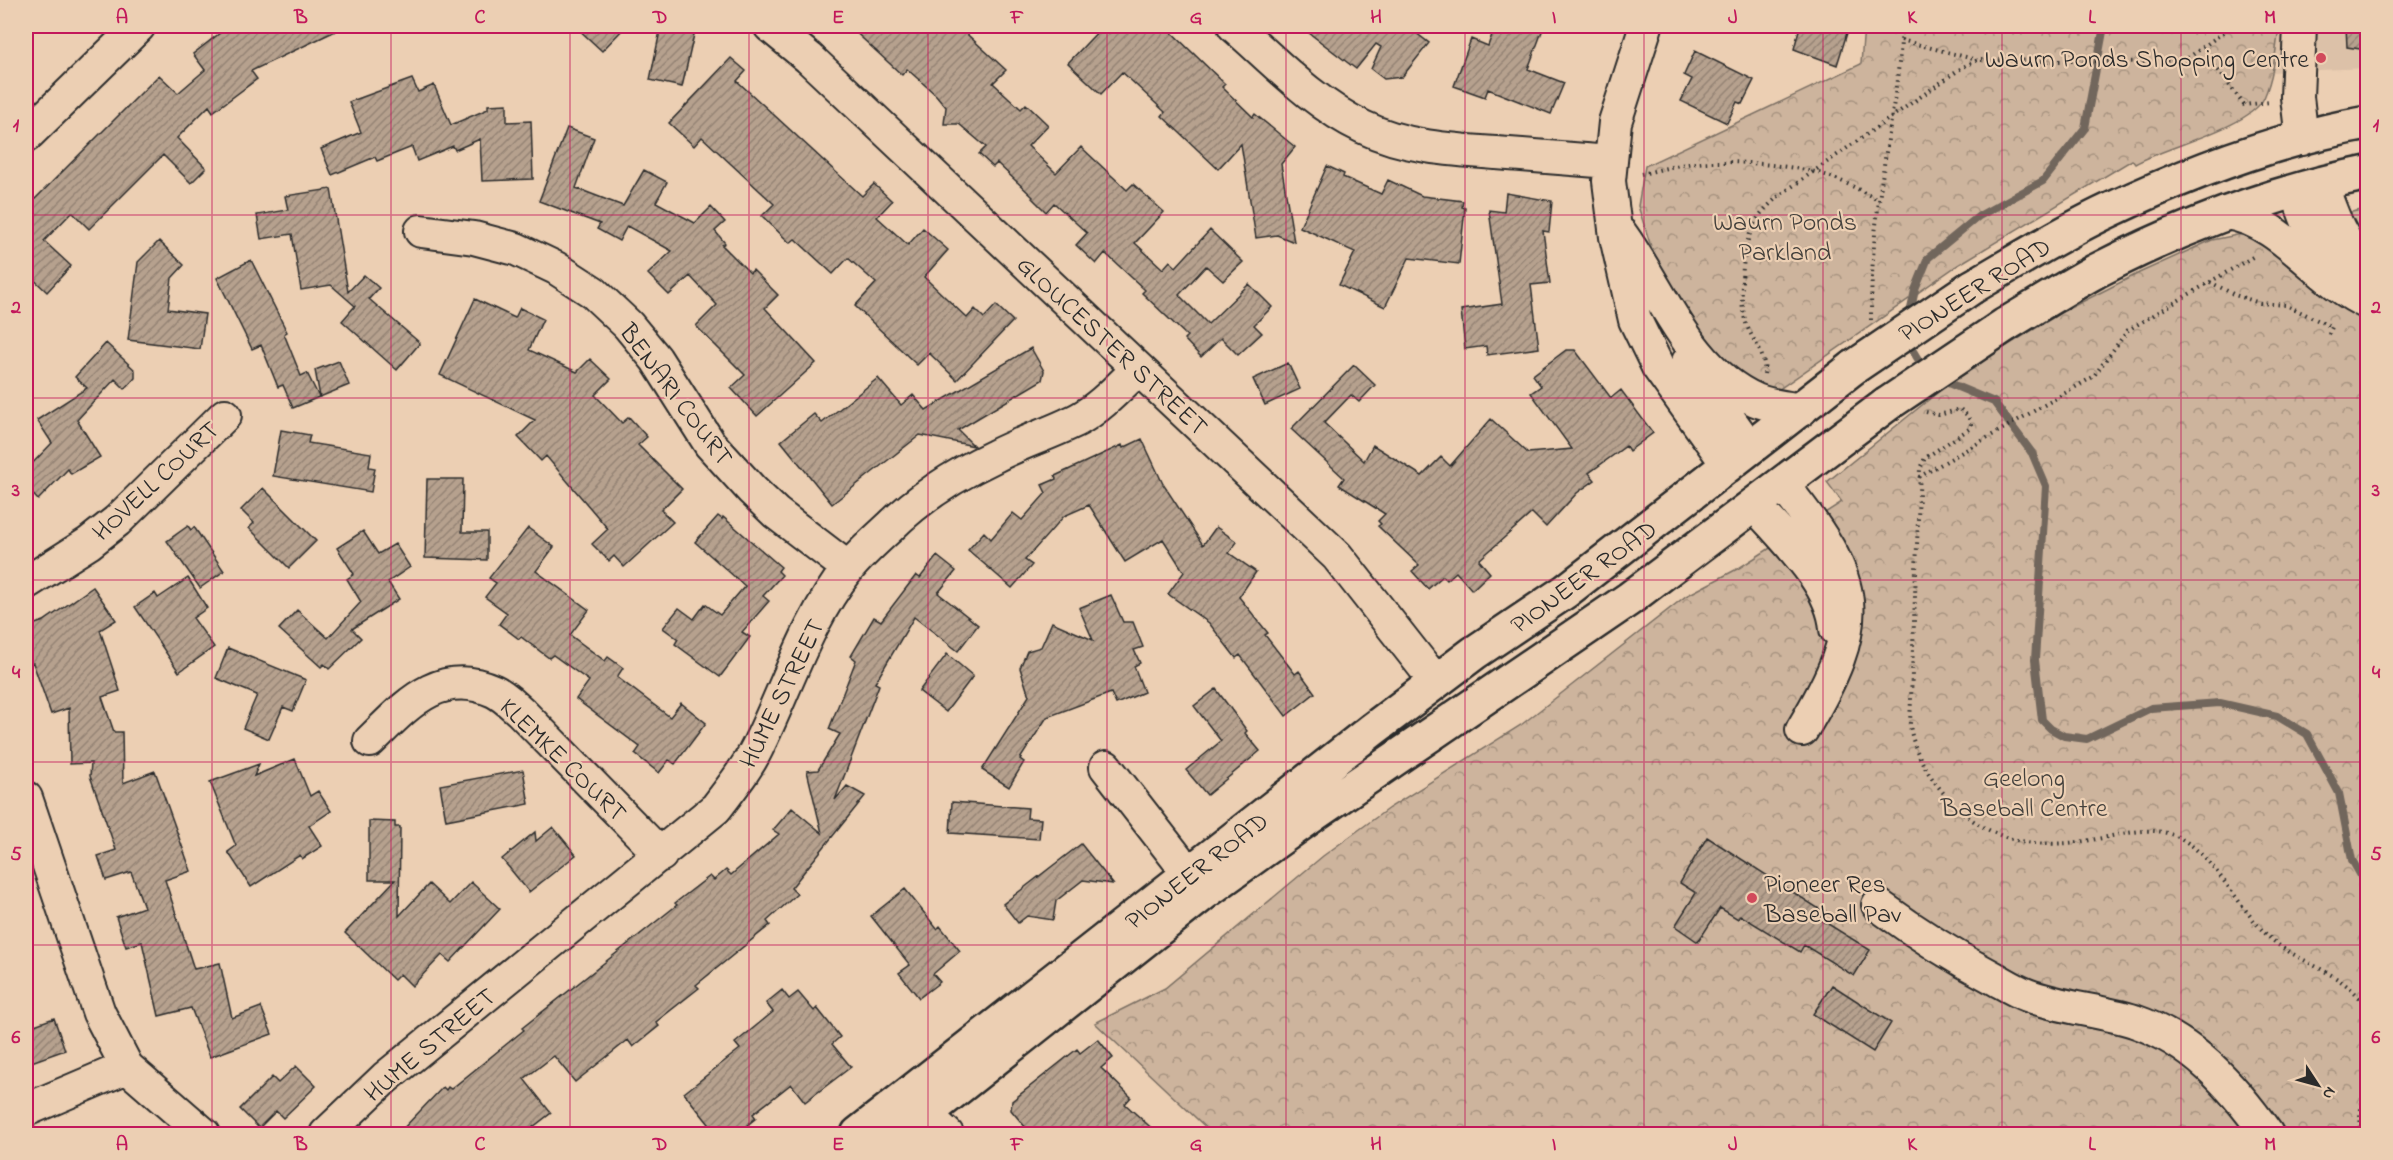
<svg xmlns="http://www.w3.org/2000/svg" width="2393" height="1160" font-family="'Indie Flower',sans-serif">
  <style>
    .built { fill: #dcc1a8 }
    .forest { fill: url(#forest-crowns); stroke: #7c7064; stroke-width: 1.5 }
    .lines { fill: none; stroke-linecap: round; stroke-linejoin: round }
    .stream { stroke: #71665c; stroke-width: 8 }
    .building { fill: url(#building-hatch); stroke: #2b2b2b; stroke-width: 1.5 }
    .minor-casing { stroke: #2b2b2b; stroke-width: 36 }
    .major-casing { stroke: #2b2b2b; stroke-width: 38 }
    .path { stroke: #2b2b2b; stroke-width: 4; stroke-dasharray: 1.5 4.5; stroke-linecap: butt }
    .minor { stroke: #eccfb3; stroke-width: 32 }
    .major { stroke: #eccfb3; stroke-width: 33 }
    .major-bridge-casing { stroke: #2b2b2b; stroke-width: 38; stroke-linecap: butt }
    .major-bridge { stroke: #eccfb3; stroke-width: 33 }
    .grid { fill: none; stroke: #c2185b; stroke-width: 1.5; stroke-opacity: 0.55 }
    .poi-dot { fill: #d1495b; stroke: #eccfb3; stroke-width: 2 }
    .labels { text-anchor: middle; stroke-width: 4.5; stroke-linejoin: round; paint-order: stroke }
    .poi-label { font-size: 26px; fill: #2b2b2b; stroke: #eccfb3; text-anchor: end }
    .park-label { font-size: 26px; fill: #43403c; stroke: #eccfb3 }
    .street-label { font-size: 26px; fill: #2b2b2b; stroke: #eccfb3 }
    .neatline { fill: none; stroke: #c2185b; stroke-width: 2 }
    .grid-label { font-size: 20px; text-anchor: middle; font-weight: bold; fill: #c2185b }
  </style>
  <defs>
    <pattern id="forest-crowns" width="20" height="18" patternUnits="userSpaceOnUse" patternTransform="scale(1.5)"><rect width="20" height="18" fill="#cdb49d"/><path d="M2 6a3 3 0 1 1 6 0M12 15a3 3 0 1 1 6 0" fill="none" stroke="#a79380"/></pattern>
    <pattern id="building-hatch" width="6" height="6" patternUnits="userSpaceOnUse" patternTransform="scale(1.5)"><rect width="6" height="6" fill="#b6a18e"/><path d="M-1 1l2-2M0 6l6-6M5 7l2-2" fill="none" stroke="#948374"/></pattern>
  </defs>
  <rect width="100%" height="100%" fill="#eccfb3"/>
  <filter id="ink" filterUnits="userSpaceOnUse"><feTurbulence type="fractalNoise" baseFrequency=".0167" numOctaves="2"/><feDisplacementMap in="SourceGraphic" scale="12" xChannelSelector="R" yChannelSelector="G"/><feConvolveMatrix kernelMatrix="1 2 1 2 8 2 1 2 1" color-interpolation-filters="sRGB"/></filter>
  <g filter="url(#ink)">
    <path class="built" d="M 2279,26 L 2367,26 L 2367,68 L 2272,72 Z"/>
    <path class="forest" d="M 1864,26 L 2279,26 C 2276,49 2274,75 2264,98 C 2249,128 2167,146 2135,164 L 2132,160 L 1958,265 L 1772,394 L 1711,356 L 1655,259 L 1638,206 L 1645,166 L 1861,64 Z
      M 2367,209 L 2367,1134 L 1213,1134 L 1095,1023 L 1165,988 L 1323,856 L 1389,808 L 1521,725 L 1686,596 L 1739,568 L 1842,502 L 1827,482 L 1958,376 L 2062,312 L 2139,273 L 2212,240 Z"/>
    <g class="lines">
      <path class="stream" d="M 1909,318 L 1915,290 L 1928,258 L 1979,216 L 2043,181 L 2085,128 L 2104,26
        M 1907,341 L 1924,369
        M 1941,380 L 1994,402 L 2032,453 L 2046,486 L 2035,660 L 2042,720 L 2051,729 L 2064,736 L 2087,739 L 2151,708 L 2220,703 L 2277,716 L 2307,734 L 2339,793 L 2352,860 L 2368,888"/>
    </g>
    <path class="building" d="M 229,26 L 346,26 L 251,71 L 257,79 L 213,112 L 209,106 L 177,138 L 206,168 L 191,183 L 163,155 L 89,229 L 72,212 L 44,241 L 71,266 L 47,292 L 26,272 L 26,208 L 159,75 L 178,93 L 205,70 L 193,54 Z
      M 575,26 L 626,26 L 602,51 Z
      M 661,26 L 675,26 L 695,30 L 682,87 L 650,80 Z
      M 849,26 L 958,26 L 1006,70 L 993,83 L 1021,109 L 1026,104 L 1048,125 L 1028,146 L 1056,173 L 1081,147 L 1127,190 L 1133,184 L 1164,212 L 1135,243 L 1163,269 L 1170,261 L 1176,267 L 1210,230 L 1243,262 L 1223,281 L 1206,266 L 1179,295 L 1208,324 L 1249,284 L 1272,307 L 1254,325 L 1262,333 L 1238,355 L 1221,338 L 1201,357 L 1184,339 L 1187,336 L 1142,293 L 1145,290 L 1105,253 L 1096,264 L 1076,245 L 1087,233 L 1054,203 L 1046,212 L 1032,198 L 1033,197 L 997,163 L 993,167 L 979,154 L 986,147 L 959,124 L 944,124 L 946,107 L 936,95 L 907,69 L 902,75 Z
      M 1103,26 L 1165,26 L 1225,84 L 1222,87 L 1253,117 L 1255,114 L 1295,147 L 1281,164 L 1294,242 L 1277,235 L 1256,238 L 1241,144 L 1218,169 L 1162,116 L 1165,112 L 1122,72 L 1101,94 L 1068,63 Z
      M 1300,26 L 1407,26 L 1429,43 L 1402,77 L 1384,79 L 1371,69 L 1381,47 L 1376,44 L 1356,69 Z
      M 1495,26 L 1544,26 L 1528,69 L 1564,83 L 1551,114 L 1488,89 L 1485,97 L 1454,86 L 1471,39 L 1488,46 Z
      M 1800,26 L 1822,26 L 1847,33 L 1837,65 L 1794,49 Z
      M 2346,26 L 2367,26 L 2367,50 L 2347,47 Z
      M 1695,51 L 1754,80 L 1742,104 L 1737,102 L 1727,123 L 1681,101 L 1692,79 L 1684,75 Z
      M 731,58 L 746,71 L 737,81 L 862,196 L 874,184 L 892,201 L 877,217 L 908,245 L 923,228 L 948,250 L 924,277 L 967,318 L 975,309 L 984,318 L 996,305 L 1013,321 L 957,380 L 929,353 L 917,365 L 855,306 L 876,283 L 848,258 L 833,274 L 795,239 L 790,243 L 762,216 L 774,204 L 702,137 L 694,146 L 669,123 Z
      M 412,79 L 418,92 L 434,85 L 451,125 L 488,109 L 488,105 L 507,104 L 507,122 L 531,121 L 533,179 L 482,181 L 480,139 L 455,150 L 453,146 L 417,161 L 412,147 L 377,161 L 375,157 L 332,175 L 321,149 L 361,132 L 349,102 Z
      M 567,128 L 594,138 L 576,188 L 623,206 L 644,170 L 667,182 L 656,202 L 695,223 L 711,207 L 725,222 L 715,231 L 725,243 L 722,245 L 750,273 L 753,270 L 778,295 L 765,308 L 816,363 L 757,416 L 731,388 L 745,375 L 696,326 L 717,305 L 690,276 L 669,295 L 648,274 L 672,251 L 627,226 L 619,241 L 597,229 L 600,224 L 539,201 Z
      M 1327,166 L 1344,174 L 1343,177 L 1381,194 L 1388,180 L 1422,196 L 1463,201 L 1462,207 L 1465,208 L 1459,264 L 1409,258 L 1385,307 L 1339,285 L 1355,252 L 1300,227 Z
      M 331,189 L 348,292 L 364,275 L 379,288 L 369,299 L 420,343 L 397,370 L 342,321 L 355,306 L 331,285 L 301,290 L 292,234 L 261,239 L 257,215 L 288,210 L 285,196 Z
      M 1506,193 L 1552,201 L 1549,232 L 1543,231 L 1550,283 L 1531,285 L 1539,348 L 1487,355 L 1486,346 L 1465,349 L 1461,310 L 1502,304 L 1489,210 L 1504,212 Z
      M 159,241 L 184,265 L 172,278 L 168,309 L 205,314 L 200,349 L 128,340 L 138,262 Z
      M 251,260 L 287,332 L 284,334 L 301,376 L 307,373 L 319,397 L 293,408 L 283,385 L 278,387 L 261,345 L 252,349 L 217,278 Z
      M 475,299 L 515,318 L 520,308 L 543,319 L 529,350 L 577,372 L 590,359 L 611,379 L 595,395 L 622,423 L 629,417 L 647,437 L 638,445 L 682,489 L 661,510 L 673,522 L 624,567 L 614,556 L 609,561 L 592,544 L 608,529 L 546,456 L 541,461 L 518,437 L 535,420 L 440,375 Z
      M 106,343 L 135,370 L 135,378 L 125,389 L 115,379 L 77,420 L 100,457 L 71,474 L 68,469 L 38,500 L 26,487 L 26,470 L 52,443 L 37,420 L 87,388 L 75,377 Z
      M 1031,348 L 1044,371 L 1042,380 L 958,430 L 974,446 L 920,435 L 832,504 L 781,441 L 814,414 L 822,423 L 878,378 L 901,405 L 913,395 L 926,410 Z
      M 1566,350 L 1575,350 L 1611,398 L 1621,390 L 1653,433 L 1629,451 L 1626,446 L 1589,473 L 1595,480 L 1577,493 L 1546,527 L 1532,513 L 1479,560 L 1490,573 L 1472,590 L 1456,572 L 1447,580 L 1443,576 L 1428,589 L 1412,571 L 1419,565 L 1378,526 L 1381,524 L 1378,521 L 1385,514 L 1339,485 L 1344,478 L 1291,429 L 1354,365 L 1375,385 L 1359,402 L 1351,395 L 1324,423 L 1364,461 L 1373,445 L 1422,476 L 1441,457 L 1450,466 L 1491,419 L 1528,453 L 1572,449 L 1531,393 L 1541,386 L 1533,375 Z
      M 339,361 L 349,385 L 320,397 L 315,370 Z
      M 1288,363 L 1300,389 L 1265,405 L 1253,379 Z
      M 281,430 L 310,435 L 308,443 L 371,453 L 369,467 L 375,468 L 371,492 L 273,476 Z
      M 1142,439 L 1163,484 L 1203,545 L 1216,527 L 1237,542 L 1229,553 L 1256,572 L 1239,597 L 1268,633 L 1265,635 L 1295,674 L 1299,671 L 1315,693 L 1286,716 L 1240,655 L 1236,658 L 1209,623 L 1168,594 L 1184,572 L 1163,539 L 1125,562 L 1089,505 L 1064,516 L 1025,560 L 1032,565 L 1012,588 L 968,550 L 984,532 L 991,539 L 1013,513 L 1022,520 L 1046,493 L 1042,485 L 1056,479 L 1055,476 L 1122,445 L 1123,448 Z
      M 427,479 L 463,479 L 462,532 L 487,532 L 487,560 L 425,558 Z
      M 263,488 L 316,541 L 289,568 L 249,528 L 254,523 L 241,510 Z
      M 718,516 L 722,519 L 723,517 L 781,567 L 778,571 L 782,575 L 763,596 L 769,601 L 742,632 L 750,637 L 720,677 L 675,644 L 678,639 L 663,628 L 679,608 L 694,619 L 705,604 L 720,615 L 745,586 L 695,542 Z
      M 188,526 L 191,530 L 194,527 L 224,571 L 200,588 L 167,541 Z
      M 528,528 L 554,547 L 536,571 L 589,610 L 570,635 L 605,661 L 608,657 L 623,668 L 617,677 L 670,717 L 681,703 L 706,723 L 675,764 L 669,760 L 659,773 L 635,754 L 640,747 L 576,699 L 589,681 L 553,655 L 549,658 L 521,637 L 519,639 L 499,624 L 507,613 L 485,597 L 496,583 L 489,578 Z
      M 363,531 L 378,554 L 395,544 L 410,567 L 388,582 L 399,599 L 352,629 L 361,638 L 329,669 L 324,664 L 321,667 L 279,629 L 297,610 L 328,638 L 361,602 L 347,579 L 354,574 L 337,548 Z
      M 937,556 L 956,571 L 938,593 L 978,625 L 958,651 L 914,617 L 875,683 L 879,685 L 835,800 L 847,786 L 865,796 L 791,888 L 797,894 L 767,921 L 770,925 L 696,985 L 699,988 L 656,1022 L 659,1026 L 633,1047 L 628,1040 L 575,1082 L 554,1056 L 524,1079 L 551,1113 L 524,1134 L 398,1134 L 443,1087 L 446,1090 L 448,1087 L 451,1089 L 524,1030 L 522,1028 L 677,905 L 675,903 L 710,876 L 714,880 L 726,870 L 731,875 L 779,834 L 773,830 L 792,808 L 822,833 L 807,771 L 818,770 L 840,734 L 829,729 L 856,660 L 851,656 L 874,617 L 881,621 L 916,575 L 920,578 Z
      M 188,578 L 207,608 L 193,618 L 214,647 L 179,672 L 135,607 L 155,593 L 158,598 Z
      M 93,587 L 116,620 L 100,630 L 120,691 L 102,697 L 114,732 L 122,732 L 123,783 L 155,771 L 191,871 L 165,880 L 194,969 L 220,963 L 232,1018 L 261,1007 L 272,1034 L 210,1057 L 191,1008 L 159,1016 L 142,942 L 126,947 L 116,917 L 144,907 L 131,872 L 106,880 L 98,856 L 116,850 L 90,776 L 91,763 L 70,764 L 69,708 L 51,714 L 33,663 L 26,665 L 26,627 L 44,621 Z
      M 1111,595 L 1123,622 L 1133,622 L 1143,647 L 1134,650 L 1140,663 L 1134,666 L 1144,692 L 1116,704 L 1111,693 L 1047,717 L 1020,759 L 1024,762 L 1009,787 L 982,770 L 1029,696 L 1020,668 L 1027,651 L 1041,647 L 1052,622 L 1093,640 L 1079,608 Z
      M 228,648 L 306,680 L 293,711 L 283,707 L 269,739 L 243,728 L 257,695 L 216,678 Z
      M 947,654 L 973,676 L 946,712 L 919,691 Z
      M 1216,689 L 1247,731 L 1245,733 L 1260,751 L 1207,795 L 1186,770 L 1221,741 L 1194,706 Z
      M 295,759 L 310,796 L 318,791 L 331,811 L 309,826 L 322,846 L 302,859 L 300,855 L 251,887 L 228,852 L 236,846 L 210,782 L 259,764 L 254,776 Z
      M 523,770 L 529,804 L 446,820 L 440,785 Z
      M 952,802 L 1028,808 L 1027,818 L 1041,819 L 1039,839 L 950,833 Z
      M 369,821 L 395,822 L 395,827 L 400,827 L 399,916 L 429,884 L 450,904 L 471,882 L 500,909 L 450,962 L 442,955 L 412,986 L 400,974 L 394,980 L 345,933 L 395,880 L 369,880 Z
      M 553,827 L 576,855 L 529,892 L 502,859 L 535,832 L 536,841 Z
      M 1707,837 L 1824,912 L 1820,919 L 1870,950 L 1854,976 L 1804,945 L 1800,952 L 1740,915 L 1738,919 L 1720,908 L 1698,942 L 1675,926 L 1696,893 L 1680,883 Z
      M 1081,844 L 1113,884 L 1083,880 L 1056,901 L 1053,920 L 1027,916 L 1018,923 L 1003,904 Z
      M 905,889 L 937,929 L 940,926 L 960,951 L 933,974 L 940,982 L 919,998 L 899,973 L 910,965 L 871,916 Z
      M 1832,985 L 1891,1023 L 1873,1052 L 1813,1014 Z
      M 782,990 L 789,999 L 798,992 L 814,1011 L 817,1008 L 840,1037 L 832,1044 L 851,1067 L 805,1102 L 791,1084 L 753,1114 L 756,1118 L 736,1134 L 717,1134 L 684,1093 L 740,1049 L 735,1043 L 773,1012 L 766,1003 Z
      M 54,1018 L 65,1050 L 26,1064 L 26,1028 Z
      M 1098,1039 L 1113,1058 L 1101,1068 L 1131,1097 L 1125,1104 L 1158,1134 L 1031,1134 L 1011,1110 L 1012,1101 L 1077,1049 L 1080,1053 Z
      M 296,1066 L 316,1086 L 283,1118 L 276,1111 L 259,1128 L 240,1109 L 272,1077 L 278,1083 Z"/>
    <g class="lines">
      <defs>
        <path id="minor" d="M 770,26 L 809,58 L 1337,556 L 1436,682
          M 1234,26 C 1274,61 1314,104 1363,127 C 1404,147 1451,150 1496,153 C 1534,156 1572,159 1610,162
          M 1646,26 L 1615,122 L 1609,181 L 1616,237 L 1635,320 L 1658,367 L 1728,465
          M 2300,26 L 2297,97 L 2302,139
          M 26,136 L 139,26
          M 2321,183 C 2333,218 2342,243 2368,270
          M 2297,191 C 2306,222 2318,250 2342,273
          M 2226,213 C 2283,221 2316,280 2368,303
          M 421,231 L 474,238 L 516,249 L 556,268 L 593,292 L 628,325 L 656,359 L 710,444 L 752,490 L 776,513 L 848,568
          M 1621,234 C 1662,290 1688,370 1756,400 C 1770,406 1785,407 1801,410
          M 1688,362 L 1750,448
          M 1782,484 C 1863,583 1868,620 1802,730
          M 1754,504 C 1783,538 1833,583 1836,629
          M 26,583 L 89,543 L 117,521 L 225,415
          M 370,741 C 406,706 439,666 494,691 C 503,695 512,704 520,711 L 661,855
          M 1106,767 L 1190,875
          M 26,798 L 99,1013 L 127,1067 L 204,1134
          M 1878,905 C 1915,932 1954,957 1994,978 C 2005,984 2016,991 2027,995 C 2062,1008 2099,1010 2134,1021 C 2193,1041 2232,1085 2267,1134
          M 26,1110 L 127,1067
          M 925,1114 L 947,1134
          M 326,1134 L 385,1078 L 716,808 C 731,788 747,769 757,748 C 787,688 806,622 848,569 C 860,554 876,540 890,527 C 920,497 957,474 995,456 C 1022,442 1052,433 1079,419 C 1101,407 1120,386 1138,369"/>
        <path id="major" d="M 1972,287 C 2017,261 2061,233 2108,211 C 2188,173 2280,138 2368,123
          M 2005,325 C 2035,307 2065,288 2096,271 C 2181,227 2273,192 2368,173
          M 858,1134 L 1372,730 L 1474,653 L 1566,591 L 1854,367
          M 900,1134 L 1204,893 L 1317,812 L 1629,599 L 1886,405"/>
      </defs>
      <use href="#minor" class="minor-casing"/>
      <use href="#major" class="major-casing"/>
      <path class="path" d="M 1901,40 L 1977,60
        M 2188,58 L 2232,26
        M 1641,174 C 1656,171 1672,166 1687,164 C 1722,159 1776,164 1811,171 C 1834,176 1859,189 1879,201
        M 2210,282 L 2235,295 L 2260,303 L 2286,305 L 2332,327 L 2328,336
        M 1871,320 C 1871,283 1873,246 1878,209 C 1885,148 1899,87 1902,26
        M 1764,374 C 1767,354 1752,341 1746,323 C 1738,299 1742,249 1753,226 C 1759,213 1770,204 1780,195 L 1963,67 L 1978,60 L 2150,62 L 2187,59 L 2216,67 L 2244,105 L 2270,102
        M 1926,412 L 1939,415 L 1960,409 L 1968,416 L 1971,424 L 1969,429 L 1925,458 L 1920,468 L 1910,724 C 1913,752 1928,775 1946,796 C 1992,848 2044,850 2107,837 C 2132,832 2155,826 2178,837 C 2218,857 2243,920 2280,946 C 2307,965 2357,980 2368,1013
        M 1919,477 L 2093,377 L 2128,330 L 2256,255
        M 2361,1134 L 2360,1113 L 2368,1080"/>
      <use href="#minor" class="minor"/>
      <use href="#major" class="major"/>
      <defs>
        <path id="major-bridge" d="M 1854,367 L 1972,287
          M 1886,405 L 2005,325"/>
      </defs>
      <use href="#major-bridge" class="major-bridge-casing"/>
      <use href="#major-bridge" class="major-bridge"/>
    </g>
  </g>
  <path class="grid" d="M 212,26 L 212,1134M 391,26 L 391,1134M 570,26 L 570,1134M 749,26 L 749,1134M 928,26 L 928,1134M 1107,26 L 1107,1134M 1286,26 L 1286,1134M 1465,26 L 1465,1134M 1644,26 L 1644,1134M 1823,26 L 1823,1134M 2002,26 L 2002,1134M 2181,26 L 2181,1134M 26,215 L 2368,215M 26,398 L 2368,398M 26,580 L 2368,580M 26,762 L 2368,762M 26,945 L 2368,945"/>
  <g class="poi-dot">
    <circle cx="2321" cy="58" r="6"/>
    <circle cx="1752" cy="898" r="6"/>
  </g>
  <g class="labels">
    <g class="poi-label">
      <text x="2309" y="67">Waurn Ponds Shopping Centre</text>
      <text x="1764" y="892" text-anchor="start">Pioneer Res<tspan x="1764" dy="30">Baseball Pav</tspan></text>
    </g>
    <g class="park-label">
      <text x="1785" y="230">Waurn Ponds<tspan x="1785" dy="30">Parkland</tspan></text>
      <text x="2024" y="786">Geelong<tspan x="2024" dy="30">Baseball Centre</tspan></text>
    </g>
    <g class="street-label">
      <text transform="translate(1974 289) rotate(-32)" y="9">PIONEER ROAD</text>
      <text transform="translate(1113 345) rotate(43)" y="9">GLOUCESTER STREET</text>
      <text transform="translate(677 394) rotate(53)" y="9">BENARI COURT</text>
      <text transform="translate(155 480) rotate(-43)" y="9">HOVELL COURT</text>
      <text transform="translate(1583 576) rotate(-36)" y="9">PIONEER ROAD</text>
      <text transform="translate(781 693) rotate(-64)" y="9">HUME STREET</text>
      <text transform="translate(564 759) rotate(44)" y="9">KLEMKE COURT</text>
      <text transform="translate(1196 870) rotate(-38)" y="9">PIONEER ROAD</text>
      <text transform="translate(429 1044) rotate(-40)" y="9">HUME STREET</text>
    </g>
  </g>
  <rect width="2393" height="1160" fill="none" stroke="#eccfb3" stroke-width="66"/>
  <g transform="translate(2318 1085) rotate(126)" stroke="#eccfb3" stroke-width="4.5" paint-order="stroke">
  <path d="M0-4.5L10 22L0 15L-10 22Z" fill="#2b2b2b"/>
  <text y="-9" font-size="16" font-weight="bold" text-anchor="middle" fill="#2b2b2b">N</text>
  </g>
  <rect x="33" y="33" width="2327" height="1094" class="neatline"/>
  <g class="grid-label">
    <text x="122" y="23">A</text>
    <text x="301" y="23">B</text>
    <text x="480" y="23">C</text>
    <text x="660" y="23">D</text>
    <text x="838" y="23">E</text>
    <text x="1017" y="23">F</text>
    <text x="1196" y="23">G</text>
    <text x="1376" y="23">H</text>
    <text x="1554" y="23">I</text>
    <text x="1733" y="23">J</text>
    <text x="1912" y="23">K</text>
    <text x="2092" y="23">L</text>
    <text x="2270" y="23">M</text>
    <text x="16" y="131">1</text>
    <text x="2376" y="131">1</text>
    <text x="16" y="313">2</text>
    <text x="2376" y="313">2</text>
    <text x="16" y="496">3</text>
    <text x="2376" y="496">3</text>
    <text x="16" y="678">4</text>
    <text x="2376" y="678">4</text>
    <text x="16" y="860">5</text>
    <text x="2376" y="860">5</text>
    <text x="16" y="1043">6</text>
    <text x="2376" y="1043">6</text>
    <text x="122" y="1150">A</text>
    <text x="301" y="1150">B</text>
    <text x="480" y="1150">C</text>
    <text x="660" y="1150">D</text>
    <text x="838" y="1150">E</text>
    <text x="1017" y="1150">F</text>
    <text x="1196" y="1150">G</text>
    <text x="1376" y="1150">H</text>
    <text x="1554" y="1150">I</text>
    <text x="1733" y="1150">J</text>
    <text x="1912" y="1150">K</text>
    <text x="2092" y="1150">L</text>
    <text x="2270" y="1150">M</text>
  </g>
</svg>
